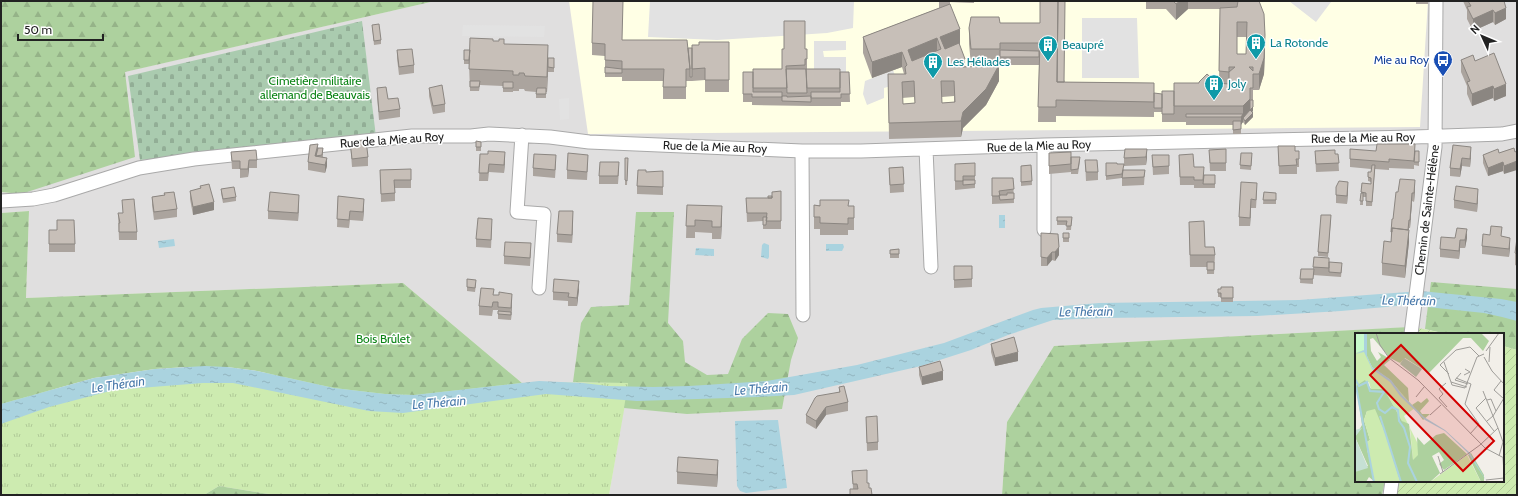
<svg xmlns="http://www.w3.org/2000/svg" width="1518" height="496" font-family="Cabin,sans-serif">
  <style>
    .residential { fill: #e0dfdf }
    .education { fill: #ffffe5 }
    .grass { fill: url(#grass-tufts) }
    .forest { fill: url(#forest-firs) }
    .cemetery { fill: url(#cemetery-stones) }
    .garden { fill: url(#garden-furrows) }
    .parking { fill: #e2e2e2 }
    .water { fill: url(#water-ripples) }
    .lines { fill: none; stroke-linecap: round; stroke-linejoin: round }
    .minor-casing { stroke: #a9a9a9; stroke-width: 15 }
    .minor { stroke: #fff; stroke-width: 13 }
    .wall { fill: #aba49e; fill-rule: evenodd }
    .shaded-wall { fill: #8b8681 }
    .building { fill: #c7bfb8; stroke: #8b8681; fill-rule: evenodd }
    .labels { text-anchor: middle; stroke-width: 3; stroke-linejoin: round; paint-order: stroke }
    .culture-label { font-size: 12px; fill: #0d838f; stroke: #fff; text-anchor: start }
    .transit-label { font-size: 12px; fill: #164399; stroke: #fff; text-anchor: end }
    .park-label { font-size: 12px; fill: #0c8416; stroke: #fff }
    .street-label { font-size: 12px; fill: #222; stroke: #fff }
    .water-label { font-size: 13px; font-style: italic; fill: #4a7aab; stroke: #fff }
    .inset-river { fill: none; stroke: #aad3df; stroke-width: 2 }
    .inset-road { fill: none; stroke: #9f9d99; stroke-width: 1 }
    .view { fill: #d40000; fill-opacity: 0.15; stroke: #d40000; stroke-width: 2 }
    .inset-edge { fill: none; stroke: #222; stroke-width: 2 }
  </style>
  <defs>
    <pattern id="grass-tufts" width="24" height="20" patternUnits="userSpaceOnUse"><rect width="24" height="20" fill="#cdebb0"/><path d="M3 7l-1-3M5 7V3M7 7l1-3M15 17l-1-3M17 17v-4M19 17l1-3" fill="none" stroke="#b0c997"/></pattern>
    <pattern id="forest-firs" width="22" height="20" patternUnits="userSpaceOnUse"><rect width="22" height="20" fill="#add19e"/><path d="M5 1l3.5 6h-7zM16 11l3.5 6h-7z" fill="#95b388"/></pattern>
    <pattern id="cemetery-stones" width="16" height="16" patternUnits="userSpaceOnUse"><rect width="16" height="16" fill="#aacbaf"/><path d="M2 7V4a2 2 0 0 1 4 0v3zM10 15v-3a2 2 0 0 1 4 0v3z" fill="#92ae96"/></pattern>
    <pattern id="garden-furrows" width="10" height="10" patternUnits="userSpaceOnUse"><rect width="10" height="10" fill="#cdebb0"/><path d="M-1 1l2-2M0 10L10 0M9 11l2-2" fill="none" stroke="#b0c997"/></pattern>
    <pattern id="water-ripples" width="26" height="14" patternUnits="userSpaceOnUse"><rect width="26" height="14" fill="#aad3df"/><path d="M2 4q2-2 4 0t4 0M15 11q2-2 4 0t4 0" fill="none" stroke="#92b5bf"/></pattern>
  </defs>
  <rect width="100%" height="100%" fill="#f2efe9"/>
  <path class="residential" d="M 435,1 L 1517,1 L 1517,350 L 1503,346 L 1503,334 L 1447,334 L 1414,327 L 1055,346 L 1007,422 L 1002,495 L 609,495 L 628,383 L 522,383 L 403,283 L 26,298 L 29,211 L 1,213 L 1,192 L 21,194 L 124,72 Z"/>
  <path class="education" d="M 569,1 L 1428,1 L 1420,127 L 588,134 Z"/>
  <path class="grass" d="M 155,369 L 522,383 L 629,382 L 609,495 L 275,495 L 219,486 L 204,495 L 1,495 L 1,400 Z"/>
  <path class="forest" d="M 1,1 L 435,1 L 125,72 L 135,157 L 21,194 L 1,192 Z
    M 29,211 L 26,298 L 403,283 L 522,383 L 415,395 L 385,394 L 334,388 L 257,371 L 227,367 L 187,367 L 155,369 L 94,378 L 1,404 L 1,213 Z
    M 636,212 L 674,212 L 668,323 L 683,341 L 685,362 L 707,375 L 728,374 L 742,339 L 768,313 L 788,314 L 798,338 L 791,360 L 782,409 L 687,414 L 624,408 L 628,383 L 573,382 L 581,323 L 591,307 L 629,305 Z
    M 1431,282 L 1517,289 L 1517,350 L 1503,346 L 1503,334 L 1447,334 L 1425,329 Z
    M 1409,327 L 1408,334 L 1356,334 L 1356,481 L 1385,481 L 1382,495 L 1002,495 L 1007,422 L 1054,346 Z
    M 219,486 L 275,495 L 204,495 Z"/>
  <path class="cemetery" d="M 362,21 L 376,137 L 140,160 L 128,76 Z"/>
  <path class="garden" d="M 1414,327 L 1447,334 L 1413,334 Z
    M 1503,346 L 1517,350 L 1517,495 L 1392,495 L 1394,481 L 1503,481 Z"/>
  <path class="parking" d="M 650,1 L 854,1 L 853,28 L 827,33 L 717,40 L 648,37 Z
    M 1289,1 L 1331,1 L 1331,2 L 1316,22 Z
    M 1082,18 L 1137,18 L 1139,78 L 1082,78 Z
    M 463,25 L 545,26 L 544,37 L 462,36 Z
    M 814,41 L 846,41 L 846,50 L 823,51 L 824,57 L 846,57 L 846,77 L 814,77 Z
    M 893,70 L 898,84 L 884,88 L 884,98 L 867,105 L 863,94 L 865,81 Z
    M 569,98 L 569,119 L 560,120 L 559,99 Z"/>
  <path class="water" d="M 999,215 L 1005,215 L 1005,228 L 999,228 Z
    M 174,239 L 175,246 L 159,248 L 158,241 Z
    M 764,243 L 769,245 L 769,257 L 768,259 L 761,257 L 762,245 Z
    M 826,244 L 843,244 L 844,247 L 842,251 L 826,251 Z
    M 696,248 L 714,249 L 714,256 L 695,255 Z
    M 1421,291 L 1501,299 L 1517,302 L 1517,321 L 1502,317 L 1484,313 L 1408,305 L 1341,311 L 1257,316 L 1104,318 L 1053,320 L 1008,335 L 971,350 L 921,366 L 794,395 L 758,397 L 637,401 L 546,394 L 403,413 L 369,411 L 233,383 L 203,383 L 114,390 L 49,407 L 1,424 L 1,404 L 94,378 L 155,369 L 205,366 L 227,367 L 257,371 L 334,388 L 385,394 L 414,395 L 539,381 L 583,383 L 608,386 L 653,387 L 689,386 L 767,381 L 857,365 L 928,347 L 944,343 L 1033,310 L 1041,308 L 1099,303 L 1299,300 Z
    M 778,420 L 787,488 L 746,493 L 740,491 L 737,486 L 735,421 Z"/>
  <g class="lines">
    <defs>
      <path id="minor" d="M 522,135 L 517,212 L 544,214 L 539,288
        M 1044,145 L 1044,230
        M 926,149 L 931,267
        M 802,151 L 803,315
        M 1,201 L 33,199 L 54,195 L 139,168 L 194,159 L 412,136 L 471,136 L 489,134 L 550,137 L 589,142 L 802,151 L 861,151 L 1044,145 L 1414,137 L 1502,134 L 1517,131
        M 1411,334 L 1435,147 L 1436,1
        M 1390,495 L 1392,481"/>
    </defs>
    <use href="#minor" class="minor-casing"/>
    <use href="#minor" class="minor"/>
  </g>
  <path class="wall" d="M 918,1 L 974,1 L 974,3 L 950,2 L 950,4 L 960,44 L 959,45 L 965,66 L 999,81 L 986,105 L 963,128 L 961,137 L 889,139 L 888,74 L 904,74 L 902,67 L 872,78 L 863,53 L 863,37 L 939,8 L 939,2 ZM 954,96 L 954,102 L 942,103 L 942,97 ZM 914,97 L 915,103 L 903,104 L 902,98 Z
    M 1146,1 L 1238,1 L 1265,50 L 1264,74 L 1259,90 L 1253,90 L 1253,111 L 1252,112 L 1253,117 L 1245,125 L 1243,122 L 1241,124 L 1241,134 L 1233,134 L 1233,125 L 1186,125 L 1186,122 L 1162,122 L 1162,112 L 1154,112 L 1154,108 L 1154,117 L 1056,116 L 1056,122 L 1038,122 L 1039,65 L 971,65 L 969,44 L 969,28 L 1000,23 L 1040,23 L 1065,82 L 1154,83 L 1154,106 L 1162,94 L 1174,91 L 1219,83 L 1220,9 L 1188,9 L 1176,20 L 1166,9 L 1146,9 ZM 1237,37 L 1247,37 L 1246,54 L 1237,54 Z
    M 1416,1 L 1428,1 L 1428,4 L 1416,4 Z
    M 1463,1 L 1504,1 L 1506,19 L 1495,25 L 1493,22 L 1473,31 L 1467,19 L 1467,10 Z
    M 372,25 L 381,40 L 381,44 L 374,45 Z
    M 623,40 L 688,48 L 692,48 L 699,45 L 729,42 L 729,92 L 705,92 L 705,80 L 692,81 L 692,80 L 692,81 L 686,81 L 686,99 L 663,99 L 663,81 L 622,81 L 622,77 L 605,77 L 605,56 L 592,55 L 592,43 Z
    M 493,41 L 504,44 L 548,58 L 554,58 L 554,72 L 548,72 L 547,92 L 546,92 L 546,98 L 536,98 L 536,92 L 525,91 L 524,89 L 519,89 L 519,91 L 513,91 L 513,86 L 513,92 L 503,92 L 503,86 L 480,85 L 479,91 L 470,91 L 469,64 L 464,64 L 464,60 L 470,50 Z
    M 805,49 L 807,49 L 807,69 L 840,72 L 849,72 L 850,102 L 841,102 L 841,106 L 811,106 L 811,105 L 811,106 L 752,105 L 752,102 L 743,102 L 743,72 L 753,72 L 782,69 Z
    M 397,50 L 414,65 L 414,73 L 399,75 L 397,58 Z
    M 1461,60 L 1475,61 L 1506,96 L 1494,101 L 1493,98 L 1472,106 L 1467,94 L 1467,86 L 1461,72 Z
    M 377,88 L 388,99 L 400,109 L 400,117 L 379,120 L 377,96 Z
    M 429,88 L 445,104 L 445,112 L 433,114 L 429,96 Z
    M 350,141 L 368,157 L 368,166 L 352,167 Z
    M 476,141 L 481,142 L 481,151 L 476,151 Z
    M 1453,145 L 1471,155 L 1470,167 L 1462,166 L 1460,177 L 1450,176 L 1450,168 Z
    M 1278,146 L 1295,151 L 1299,151 L 1299,167 L 1297,167 L 1297,174 L 1279,174 Z
    M 318,148 L 323,148 L 323,157 L 327,166 L 325,173 L 308,170 L 308,162 Z
    M 1514,148 L 1504,174 L 1503,171 L 1488,176 L 1483,163 L 1483,155 L 1499,153 Z
    M 1226,149 L 1226,171 L 1210,171 L 1209,150 Z
    M 1315,151 L 1335,154 L 1338,154 L 1339,171 L 1316,172 Z
    M 1376,151 L 1419,151 L 1419,166 L 1414,165 L 1414,169 L 1389,168 L 1389,170 L 1375,169 L 1372,206 L 1366,206 L 1366,197 L 1363,197 L 1363,205 L 1360,205 L 1362,183 L 1371,184 L 1371,182 L 1368,181 L 1368,172 L 1371,172 L 1371,169 L 1350,167 L 1350,159 Z
    M 231,152 L 257,160 L 257,168 L 249,168 L 248,177 L 240,178 L 240,169 L 232,169 Z
    M 1049,153 L 1071,157 L 1080,161 L 1078,174 L 1071,174 L 1071,172 L 1049,174 Z
    M 1241,153 L 1252,157 L 1251,170 L 1240,169 Z
    M 480,154 L 505,160 L 504,173 L 489,172 L 488,181 L 479,181 Z
    M 1152,155 L 1169,155 L 1169,174 L 1153,175 Z
    M 1179,155 L 1204,175 L 1215,175 L 1215,188 L 1194,188 L 1194,185 L 1180,185 Z
    M 1147,157 L 1146,165 L 1124,166 L 1124,158 Z
    M 625,158 L 628,162 L 627,185 L 625,185 Z
    M 1085,160 L 1098,172 L 1098,180 L 1086,181 Z
    M 588,163 L 587,180 L 567,179 L 567,170 Z
    M 1106,163 L 1117,164 L 1124,170 L 1145,170 L 1144,185 L 1122,186 L 1122,178 L 1106,180 Z
    M 556,164 L 555,178 L 533,176 L 533,168 Z
    M 955,164 L 975,176 L 975,188 L 955,190 Z
    M 1031,165 L 1032,185 L 1021,186 L 1021,166 Z
    M 903,167 L 904,192 L 890,193 L 889,168 Z
    M 380,170 L 411,180 L 411,188 L 395,188 L 395,201 L 381,202 Z
    M 619,170 L 618,184 L 599,184 L 599,176 Z
    M 663,171 L 663,195 L 637,194 L 637,186 Z
    M 992,178 L 1013,178 L 1014,203 L 992,204 Z
    M 200,186 L 214,210 L 193,215 L 190,199 L 190,191 L 200,189 Z
    M 221,189 L 236,197 L 236,201 L 223,203 L 221,193 Z
    M 1415,189 L 1414,202 L 1412,201 L 1410,228 L 1409,228 L 1409,242 L 1405,278 L 1382,275 L 1382,263 L 1391,242 L 1391,232 L 1398,192 Z
    M 1348,190 L 1347,204 L 1336,203 L 1336,195 Z
    M 781,191 L 781,229 L 763,229 L 763,221 L 747,222 L 746,198 L 768,198 Z
    M 1257,192 L 1256,208 L 1251,208 L 1250,226 L 1239,226 L 1239,217 Z
    M 1264,192 L 1276,193 L 1276,204 L 1263,204 Z
    M 164,193 L 177,209 L 177,217 L 154,220 L 152,205 L 152,197 L 164,195 Z
    M 338,196 L 364,207 L 363,221 L 350,220 L 349,228 L 337,227 Z
    M 1478,197 L 1477,212 L 1454,208 L 1454,200 Z
    M 299,203 L 298,221 L 268,219 L 268,211 Z
    M 687,205 L 722,218 L 721,239 L 712,239 L 712,233 L 695,232 L 695,238 L 686,238 Z
    M 814,205 L 848,206 L 854,218 L 854,230 L 848,230 L 848,235 L 820,235 L 820,229 L 814,229 Z
    M 118,213 L 137,232 L 137,240 L 119,240 Z
    M 1057,217 L 1072,217 L 1071,230 L 1066,230 L 1067,225 L 1057,225 Z
    M 1331,219 L 1328,257 L 1318,256 L 1318,252 Z
    M 573,220 L 572,243 L 557,242 L 557,234 Z
    M 1189,222 L 1205,247 L 1215,255 L 1214,274 L 1207,274 L 1207,267 L 1190,267 Z
    M 492,227 L 491,248 L 476,247 L 476,239 Z
    M 49,230 L 57,230 L 75,244 L 75,252 L 49,252 Z
    M 1041,233 L 1059,255 L 1055,261 L 1052,260 L 1047,266 L 1041,266 Z
    M 1063,233 L 1069,233 L 1069,242 L 1063,242 Z
    M 1502,236 L 1510,246 L 1509,257 L 1482,254 L 1482,246 Z
    M 1455,238 L 1467,238 L 1465,248 L 1460,248 L 1459,259 L 1440,257 L 1440,249 Z
    M 1517,238 L 1517,266 L 1515,265 L 1515,253 Z
    M 899,249 L 899,258 L 890,258 L 890,250 Z
    M 531,252 L 530,266 L 504,264 L 504,256 Z
    M 1314,257 L 1342,267 L 1341,277 L 1313,275 L 1313,284 L 1300,283 L 1301,269 L 1313,269 Z
    M 954,266 L 972,266 L 972,287 L 954,288 Z
    M 467,279 L 476,284 L 475,292 L 467,291 Z
    M 1233,287 L 1233,302 L 1221,302 L 1221,297 L 1218,297 L 1218,289 L 1221,289 Z
    M 579,289 L 577,306 L 568,306 L 568,301 L 553,300 L 553,292 Z
    M 494,295 L 512,302 L 511,320 L 498,319 L 498,310 L 493,310 L 492,316 L 479,315 L 479,306 Z
    M 991,344 L 1018,361 L 995,366 L 991,352 Z
    M 919,367 L 943,380 L 922,385 L 919,375 Z
    M 839,387 L 848,402 L 848,411 L 826,415 L 816,429 L 806,423 L 806,415 L 839,392 Z
    M 866,417 L 878,442 L 878,450 L 867,451 Z
    M 852,471 L 867,483 L 872,495 L 850,495 L 850,489 L 853,489 Z
    M 677,472 L 718,472 L 717,487 L 677,484 Z"/>
  <path class="shaded-wall" d="M 1180,1 L 1188,1 L 1188,9 L 1176,20 L 1176,4 Z
    M 1506,8 L 1506,19 L 1495,25 L 1495,13 Z
    M 1493,10 L 1493,22 L 1473,31 L 1473,19 Z
    M 960,29 L 960,44 L 941,53 L 940,37 Z
    M 1265,35 L 1265,50 L 1264,74 L 1259,90 L 1259,74 Z
    M 937,38 L 937,54 L 908,65 L 908,50 Z
    M 548,45 L 548,61 L 547,92 L 547,77 Z
    M 902,52 L 902,67 L 872,78 L 872,62 Z
    M 965,59 L 965,75 L 960,62 Z
    M 999,65 L 999,81 L 986,105 L 963,128 L 961,137 L 961,121 L 963,112 Z
    M 1506,84 L 1506,96 L 1494,101 L 1494,89 Z
    M 1493,86 L 1493,98 L 1472,106 L 1472,94 Z
    M 1250,99 L 1250,110 L 1253,107 L 1253,111 L 1245,120 L 1243,118 L 1243,122 L 1241,125 L 1241,117 L 1243,114 L 1243,106 Z
    M 1253,113 L 1253,117 L 1245,125 L 1245,121 Z
    M 318,144 L 318,152 L 315,164 L 315,156 Z
    M 1471,147 L 1471,155 L 1470,167 L 1470,159 Z
    M 1147,149 L 1147,157 L 1146,165 L 1146,157 Z
    M 505,152 L 505,160 L 504,173 L 504,165 Z
    M 327,158 L 327,166 L 325,173 L 325,165 Z
    M 1462,158 L 1462,166 L 1460,177 L 1460,169 Z
    M 249,160 L 249,168 L 248,177 L 248,169 Z
    M 1517,161 L 1517,170 L 1504,174 L 1504,166 Z
    M 1503,162 L 1503,171 L 1488,176 L 1488,168 Z
    M 1415,180 L 1415,189 L 1414,202 L 1414,193 Z
    M 1348,182 L 1348,190 L 1347,204 L 1347,196 Z
    M 1478,189 L 1478,197 L 1477,212 L 1477,204 Z
    M 1412,193 L 1412,201 L 1410,228 L 1410,220 Z
    M 299,195 L 299,203 L 298,221 L 298,213 Z
    M 364,199 L 364,207 L 363,221 L 363,212 Z
    M 1251,199 L 1251,208 L 1250,226 L 1250,218 Z
    M 214,202 L 214,210 L 193,215 L 193,207 Z
    M 722,206 L 722,218 L 721,239 L 721,227 Z
    M 573,211 L 573,220 L 572,243 L 572,235 Z
    M 1409,220 L 1408,240 L 1409,230 L 1409,242 L 1405,278 L 1405,266 Z
    M 1467,229 L 1467,238 L 1465,248 L 1465,240 Z
    M 1510,238 L 1510,246 L 1509,257 L 1509,249 Z
    M 1460,240 L 1460,248 L 1459,259 L 1459,251 Z
    M 1059,247 L 1059,255 L 1055,261 L 1055,252 Z
    M 1052,252 L 1052,260 L 1047,266 L 1047,258 Z
    M 579,281 L 579,289 L 577,306 L 577,298 Z
    M 512,294 L 512,302 L 511,320 L 511,308 Z
    M 1018,352 L 1018,361 L 995,366 L 995,358 Z
    M 943,371 L 943,380 L 922,385 L 922,377 Z
    M 826,407 L 826,415 L 816,429 L 816,421 Z
    M 718,460 L 718,472 L 717,487 L 717,475 Z"/>
  <path class="building" d="M 593,1 L 623,1 L 622,40 L 687,40 L 690,69 L 686,69 L 686,87 L 663,87 L 664,69 L 622,69 L 622,61 L 605,60 L 605,44 L 592,43 Z
    M 1040,1 L 1058,1 L 1057,82 L 1154,83 L 1154,102 L 1056,100 L 1056,107 L 1038,107 L 1040,43 L 1000,43 L 1000,49 L 971,49 L 969,28 L 971,17 L 999,17 L 1000,23 L 1040,23 Z
    M 1058,1 L 1065,1 L 1064,82 L 1057,82 Z
    M 1173,1 L 1180,1 L 1176,4 Z
    M 1238,1 L 1259,1 L 1264,14 L 1265,35 L 1264,58 L 1259,74 L 1253,74 L 1253,88 L 1250,88 L 1250,99 L 1243,106 L 1174,106 L 1174,83 L 1199,83 L 1199,82 L 1207,74 L 1217,83 L 1229,84 L 1229,72 L 1219,71 L 1220,8 L 1237,7 ZM 1237,22 L 1247,22 L 1246,54 L 1237,54 ZM 1229,67 L 1235,67 L 1229,72 ZM 1249,67 L 1253,67 L 1253,71 Z
    M 1468,1 L 1504,1 L 1506,8 L 1495,13 L 1493,10 L 1473,19 L 1467,7 L 1471,6 Z
    M 950,4 L 960,29 L 940,37 L 945,49 L 959,43 L 965,59 L 960,62 L 963,67 L 999,65 L 986,89 L 963,112 L 961,121 L 889,123 L 888,74 L 906,74 L 905,67 L 907,65 L 902,52 L 872,62 L 863,37 ZM 937,38 L 941,49 L 912,61 L 908,50 ZM 914,81 L 915,103 L 903,104 L 902,82 ZM 941,81 L 954,81 L 955,102 L 942,103 Z
    M 784,21 L 805,21 L 805,49 L 807,49 L 807,59 L 805,59 L 805,65 L 786,66 L 787,88 L 753,88 L 753,69 L 782,69 L 782,49 L 784,49 Z
    M 379,24 L 381,40 L 374,41 L 372,25 Z
    M 470,38 L 493,39 L 493,41 L 499,41 L 499,39 L 504,39 L 504,44 L 548,45 L 547,77 L 525,76 L 524,73 L 519,73 L 519,75 L 513,75 L 513,71 L 469,69 Z
    M 699,42 L 729,42 L 729,80 L 705,80 L 705,68 L 692,69 L 692,45 L 699,45 Z
    M 688,48 L 692,48 L 692,77 L 690,77 L 690,69 Z
    M 412,49 L 414,65 L 399,67 L 397,50 Z
    M 464,50 L 470,50 L 469,60 L 464,60 Z
    M 1000,50 L 1039,51 L 1039,57 L 1000,57 Z
    M 1494,53 L 1506,84 L 1494,89 L 1493,86 L 1472,94 L 1467,82 L 1470,81 L 1461,60 L 1473,55 L 1475,61 Z
    M 548,58 L 554,58 L 554,68 L 548,67 Z
    M 605,67 L 622,69 L 622,73 L 605,73 Z
    M 786,69 L 806,69 L 807,93 L 787,93 Z
    M 806,69 L 840,69 L 840,88 L 807,88 Z
    M 743,72 L 753,72 L 753,92 L 782,92 L 782,97 L 752,97 L 752,94 L 743,94 Z
    M 840,72 L 849,72 L 850,94 L 841,94 L 841,98 L 811,98 L 811,92 L 840,92 Z
    M 470,81 L 480,81 L 479,87 L 470,87 Z
    M 503,82 L 513,82 L 513,88 L 503,88 Z
    M 442,85 L 445,104 L 433,106 L 429,88 Z
    M 386,87 L 388,99 L 398,98 L 400,109 L 379,112 L 377,88 Z
    M 537,88 L 546,88 L 546,94 L 536,94 Z
    M 1162,91 L 1174,91 L 1174,114 L 1162,114 Z
    M 1154,93 L 1162,94 L 1162,108 L 1154,108 Z
    M 782,96 L 787,96 L 787,97 L 811,96 L 811,102 L 782,101 Z
    M 1250,100 L 1253,100 L 1253,107 L 1250,110 Z
    M 1250,110 L 1253,113 L 1245,121 L 1243,118 Z
    M 1186,114 L 1243,114 L 1241,117 L 1186,117 Z
    M 1233,121 L 1241,121 L 1241,129 L 1233,130 Z
    M 366,140 L 368,157 L 352,159 L 350,141 Z
    M 476,141 L 481,142 L 481,147 L 476,147 Z
    M 318,144 L 315,156 L 327,158 L 325,165 L 308,162 L 310,145 Z
    M 1377,144 L 1415,144 L 1414,161 L 1389,159 L 1389,162 L 1350,159 L 1350,149 L 1376,151 Z
    M 1453,145 L 1471,147 L 1470,159 L 1462,158 L 1460,169 L 1450,168 Z
    M 1278,146 L 1295,146 L 1295,151 L 1299,151 L 1299,159 L 1296,159 L 1297,165 L 1279,166 Z
    M 318,148 L 323,148 L 322,155 L 316,156 Z
    M 1514,148 L 1515,152 L 1517,151 L 1517,161 L 1504,166 L 1503,162 L 1488,168 L 1483,155 L 1498,149 L 1499,153 Z
    M 1125,149 L 1147,149 L 1146,157 L 1124,158 Z
    M 1226,149 L 1226,163 L 1210,163 L 1209,150 Z
    M 256,150 L 257,160 L 249,160 L 248,169 L 240,169 L 240,161 L 232,161 L 231,152 Z
    M 1335,150 L 1335,154 L 1338,154 L 1339,163 L 1316,164 L 1315,151 Z
    M 488,151 L 505,152 L 504,165 L 489,164 L 488,173 L 479,173 L 480,154 L 488,154 Z
    M 1415,151 L 1419,151 L 1419,162 L 1414,162 Z
    M 1071,152 L 1071,164 L 1049,166 L 1049,153 Z
    M 568,153 L 588,155 L 587,172 L 567,170 Z
    M 1241,153 L 1252,153 L 1251,166 L 1240,165 Z
    M 534,154 L 556,155 L 555,170 L 533,168 Z
    M 1193,154 L 1194,167 L 1204,167 L 1203,180 L 1194,180 L 1194,177 L 1180,177 L 1179,155 Z
    M 1152,155 L 1169,155 L 1169,166 L 1153,167 Z
    M 1071,157 L 1080,157 L 1078,169 L 1071,170 Z
    M 625,158 L 628,158 L 627,181 L 625,180 Z
    M 1085,160 L 1097,160 L 1098,172 L 1086,172 Z
    M 600,162 L 619,162 L 618,176 L 599,176 Z
    M 975,163 L 975,176 L 963,176 L 963,181 L 955,181 L 955,164 Z
    M 1106,163 L 1117,163 L 1117,164 L 1124,164 L 1122,174 L 1106,176 Z
    M 1031,165 L 1032,181 L 1021,182 L 1021,166 Z
    M 1372,165 L 1375,165 L 1372,202 L 1366,201 L 1366,193 L 1361,192 L 1362,183 L 1371,184 L 1371,178 L 1368,177 L 1368,172 L 1371,172 Z
    M 903,167 L 904,184 L 890,185 L 889,168 Z
    M 411,169 L 411,180 L 394,180 L 395,193 L 381,194 L 380,170 Z
    M 638,170 L 646,170 L 646,172 L 663,171 L 663,187 L 637,186 Z
    M 1123,170 L 1145,170 L 1144,177 L 1122,178 Z
    M 1204,175 L 1215,175 L 1215,184 L 1203,184 Z
    M 992,178 L 1013,178 L 1014,189 L 999,191 L 1000,196 L 992,196 Z
    M 1400,179 L 1415,180 L 1414,193 L 1412,193 L 1410,220 L 1409,220 L 1408,230 L 1392,228 L 1392,232 L 1391,232 L 1392,219 L 1393,219 L 1396,192 L 1398,192 Z
    M 963,180 L 975,180 L 975,184 L 963,185 Z
    M 1339,181 L 1348,182 L 1347,196 L 1336,195 L 1336,187 Z
    M 1241,182 L 1257,183 L 1256,200 L 1251,199 L 1250,218 L 1239,217 Z
    M 209,184 L 214,202 L 193,207 L 190,191 L 201,188 L 200,186 Z
    M 1456,186 L 1478,189 L 1477,204 L 1454,200 Z
    M 234,187 L 236,197 L 223,199 L 221,189 Z
    M 781,191 L 781,221 L 766,221 L 767,213 L 747,213 L 746,198 L 772,198 L 772,192 Z
    M 174,192 L 177,209 L 154,212 L 152,197 L 165,195 L 164,193 Z
    M 270,192 L 299,195 L 298,213 L 268,211 Z
    M 1264,192 L 1276,193 L 1276,200 L 1263,200 Z
    M 1007,193 L 1014,193 L 1014,199 L 1000,200 L 999,195 L 1007,195 Z
    M 1361,193 L 1363,193 L 1363,201 L 1360,201 Z
    M 338,196 L 364,199 L 363,212 L 350,211 L 349,220 L 337,219 Z
    M 768,196 L 772,196 L 772,198 L 768,198 Z
    M 134,199 L 137,232 L 119,232 L 119,223 L 120,223 L 118,213 L 123,213 L 122,200 Z
    M 820,200 L 849,200 L 848,206 L 854,206 L 854,218 L 848,218 L 848,224 L 820,223 L 820,217 L 814,217 L 814,205 L 820,206 Z
    M 687,205 L 722,206 L 721,227 L 712,227 L 712,221 L 695,220 L 695,226 L 686,226 Z
    M 559,211 L 573,211 L 572,235 L 557,234 Z
    M 1321,215 L 1331,215 L 1328,253 L 1318,252 Z
    M 763,217 L 767,217 L 766,225 L 763,225 Z
    M 1057,217 L 1072,217 L 1071,226 L 1066,226 L 1067,221 L 1057,221 Z
    M 478,218 L 492,219 L 491,240 L 476,239 Z
    M 57,220 L 74,220 L 75,244 L 49,244 L 49,230 L 57,230 Z
    M 1204,221 L 1205,247 L 1214,247 L 1215,255 L 1190,255 L 1189,222 Z
    M 1491,226 L 1502,227 L 1501,236 L 1510,238 L 1509,249 L 1482,246 L 1483,234 L 1490,235 Z
    M 1392,228 L 1409,230 L 1405,266 L 1382,263 L 1384,241 L 1391,242 Z
    M 1457,228 L 1467,229 L 1465,240 L 1460,240 L 1459,251 L 1440,249 L 1441,237 L 1455,238 Z
    M 1041,233 L 1058,234 L 1059,247 L 1055,252 L 1052,252 L 1047,258 L 1041,257 Z
    M 1063,233 L 1069,233 L 1069,238 L 1063,238 Z
    M 1517,238 L 1517,254 L 1515,253 Z
    M 505,242 L 531,243 L 530,258 L 504,256 Z
    M 899,249 L 899,254 L 890,254 L 890,250 Z
    M 1314,257 L 1329,258 L 1329,268 L 1313,267 Z
    M 1207,262 L 1214,262 L 1214,270 L 1207,270 Z
    M 1329,262 L 1342,263 L 1341,273 L 1329,272 Z
    M 954,266 L 972,266 L 972,279 L 954,280 Z
    M 1301,269 L 1314,269 L 1313,279 L 1300,279 Z
    M 467,279 L 476,280 L 475,288 L 467,287 Z
    M 554,279 L 579,281 L 577,298 L 568,297 L 569,293 L 553,292 Z
    M 1221,287 L 1233,287 L 1233,298 L 1221,298 L 1221,293 L 1218,293 L 1218,289 L 1221,289 Z
    M 481,288 L 494,289 L 493,295 L 499,295 L 499,292 L 512,294 L 511,308 L 498,307 L 498,302 L 493,302 L 492,307 L 479,306 Z
    M 498,311 L 511,312 L 511,315 L 498,314 Z
    M 1014,337 L 1018,352 L 995,358 L 991,344 Z
    M 940,361 L 943,371 L 922,377 L 919,367 Z
    M 844,386 L 848,402 L 826,407 L 816,421 L 806,415 L 815,398 L 817,396 L 840,392 L 839,387 Z
    M 877,416 L 878,442 L 867,443 L 866,417 Z
    M 678,457 L 718,460 L 717,475 L 677,472 Z
    M 867,470 L 867,483 L 869,483 L 869,488 L 871,488 L 872,495 L 850,495 L 850,489 L 858,489 L 857,484 L 853,484 L 852,471 Z"/>
  <defs>
    <symbol id="building-pin" viewBox="-11 -11 22 30"><path d="M0 17L-7.5 6A9.5 9.5 0 1 1 7.5 6Z" fill="#0f9aa8" stroke="#fff"/><path d="M-4-6H4V6H1V3H-1V6H-4ZM-2.5-4.3h1.7v1.8h-1.7ZM.8-4.3h1.7v1.8H.8ZM-2.5-1h1.7V.8h-1.7ZM.8-1h1.7V.8H.8Z" fill="#fff"/></symbol>
    <symbol id="bus-pin" viewBox="-11 -11 22 30"><path d="M0 17L-7.5 6A9.5 9.5 0 1 1 7.5 6Z" fill="#1a4fb4" stroke="#fff"/><path d="M-5-6H5V4H4V6H2V4H-2V6H-4V4H-5ZM-3.5-4V0h7V-4ZM-3.5 1.2v1.5H-2V1.2ZM2 1.2v1.5H3.5V1.2Z" fill="#fff"/></symbol>
  </defs>
  <g fill-rule="evenodd">
    <use href="#building-pin" x="1245" y="32" width="22" height="30"/>
    <use href="#building-pin" x="1037" y="34" width="22" height="30"/>
    <use href="#bus-pin" x="1432" y="49" width="22" height="30"/>
    <use href="#building-pin" x="922" y="51" width="22" height="30"/>
    <use href="#building-pin" x="1203" y="73" width="22" height="30"/>
  </g>
  <g class="labels">
    <g class="culture-label">
      <text x="1270" y="47">La Rotonde</text>
      <text x="1062" y="49">Beaupré</text>
      <text x="947" y="66">Les Héliades</text>
      <text x="1228" y="88">Joly</text>
    </g>
    <g class="transit-label">
      <text x="1429" y="64">Mie au Roy</text>
    </g>
    <g class="park-label">
      <text x="315" y="85">Cimetière militaire<tspan x="315" dy="14">allemand de Beauvais</tspan></text>
      <text x="383" y="343">Bois Brûlet</text>
    </g>
    <g class="street-label">
      <text transform="translate(1363 138) rotate(-1)" y="4">Rue de la Mie au Roy</text>
      <text transform="translate(392 140) rotate(-4)" y="4">Rue de la Mie au Roy</text>
      <text transform="translate(1039 146) rotate(-2)" y="4">Rue de la Mie au Roy</text>
      <text transform="translate(715 147) rotate(2)" y="4">Rue de la Mie au Roy</text>
      <text transform="translate(1427 210) rotate(-83)" y="4">Chemin de Sainte-Hélène</text>
    </g>
    <g class="water-label">
      <text transform="translate(1409 300) rotate(1)" y="5">Le Thérain</text>
      <text transform="translate(1086 311) rotate(-1)" y="5">Le Thérain</text>
      <text transform="translate(118 384) rotate(-8)" y="5">Le Thérain</text>
      <text transform="translate(761 388) rotate(-5)" y="5">Le Thérain</text>
      <text transform="translate(439 402) rotate(-5)" y="5">Le Thérain</text>
    </g>
  </g>
  <g transform="translate(1355 333)">
    <rect width="149" height="149" fill="#f2efe9"/>
    <path d="M 6,16 L 11,19 L 17,34 L 32,44 L 60,75 L 49,83 L 63,111 L 64,122 L 58,128 L 55,95 L 47,88 L 29,56 L 16,56 L 14,49 L 1,53 L 0,20 Z" fill="#cdebb0"/>
    <path d="M 12,0 L 126,0 L 134,8 L 128,18 L 116,5 L 108,5 L 74,40 L 50,25 L 45,30 L 35,25 L 18,5 L 15,6 L 16,18 L 22,28 L 26,24 L 23,19 L 30,23 L 35,27 L 29,32 L 53,55 L 54,69 L 34,46 L 17,34 L 12,23 ZM 10,47 L 16,56 L 29,56 L 47,88 L 54,91 L 58,127 L 63,122 L 62,104 L 69,112 L 81,102 L 89,100 L 112,121 L 89,137 L 84,131 L 89,127 L 84,119 L 77,123 L 85,140 L 75,149 L 45,149 L 27,93 L 12,78 L 9,87 L 15,107 L 12,109 L 12,116 L 20,149 L 14,144 L 11,149 L 0,149 L 0,138 L 13,133 L 0,104 L 7,92 L 1,53 ZM 72,65 L 74,68 L 65,78 L 67,81 L 75,81 L 68,87 L 57,72 L 63,68 L 66,70 ZM 116,120 L 129,142 L 129,149 L 126,149 L 113,122 Z" fill="#add19e"/>
    <path d="M 7,95 L 0,104 L 13,135 L 0,139 L 0,97 Z" fill="#c6e0d4"/>
    <path d="M 49,25 L 67,36 L 61,44 L 45,31 Z" fill="#aacbaf"/>
    <path d="M 0,0 L 9,0 L 9,17 L 0,20 Z" fill="#c8facc"/>
    <path d="M 20,76 L 31,102 L 45,149 L 20,149 L 12,116 L 12,109 L 15,107 L 9,87 L 12,78 ZM 112,122 L 126,149 L 75,149 Z" fill="#cdebb0"/>
    <path d="M 9,0 L 12,0 L 12,23 L 17,34 L 36,47 L 47,62 L 69,84 L 90,97 L 115,120 L 132,149 L 113,120 L 90,98 L 70,87 L 45,63 L 35,49 L 17,36 L 9,19 L 0,21 L 9,17 Z" fill="#aad3df"/>
    <path class="inset-river" d="M 0,46 L 4,53 L 12,49 L 15,58 L 29,59 L 22,70 L 24,76 L 30,80 L 37,74 L 43,77 L 44,88 L 49,95 L 55,114 L 53,130 L 62,149M 1,53 L 19,149M 25,83 L 46,149"/>
    <path class="inset-road" d="M 21,0 L 25,12 L 34,25 L 63,47 L 130,115 L 149,125M 131,18 L 144,0M 129,24 L 137,38 L 149,51M 89,29 L 97,52 L 110,55 L 122,24 L 129,21M 134,29 L 135,14M 106,40 L 100,47 L 113,51M 94,41 L 85,32 L 101,17 L 115,14 L 124,23M 109,42 L 115,39 L 110,36M 101,45 L 116,51 L 110,71 L 124,91 L 115,101M 146,48 L 139,57 L 149,66M 96,49 L 112,54M 128,58 L 138,83 L 132,88M 61,64 L 69,54M 84,65 L 88,61 L 84,56 L 91,50M 84,65 L 92,74M 131,65 L 121,75 L 139,98M 132,67 L 136,66 L 141,78M 75,82 L 86,72M 143,95 L 148,109 L 144,123M 83,123 L 88,139M 148,125 L 149,140M 85,141 L 125,112 L 143,95 L 138,83 L 149,65M 131,147 L 149,145"/>
    <path class="view" d="M 46,12 L 139,108 L 108,138 L 15,42 Z"/>
    <rect width="149" height="149" class="inset-edge"/>
  </g>
  <rect width="1518" height="496" fill="none" stroke="#222222" stroke-width="4"/>
  <g transform="translate(1482 36) rotate(314)" stroke="#ffffff" stroke-width="3" paint-order="stroke">
  <path d="M0-3L7 15L0 10L-7 15Z" fill="#222222"/>
  <text y="-6" font-size="11" font-weight="bold" text-anchor="middle" fill="#222222">N</text>
  </g>
  <path d="M18 34v6h85v-6" fill="none" stroke="#222222" stroke-width="2"/>
  <text x="24" y="34" font-size="12" fill="#222222" stroke="#ffffff" stroke-width="3" paint-order="stroke">50 m</text>
</svg>
